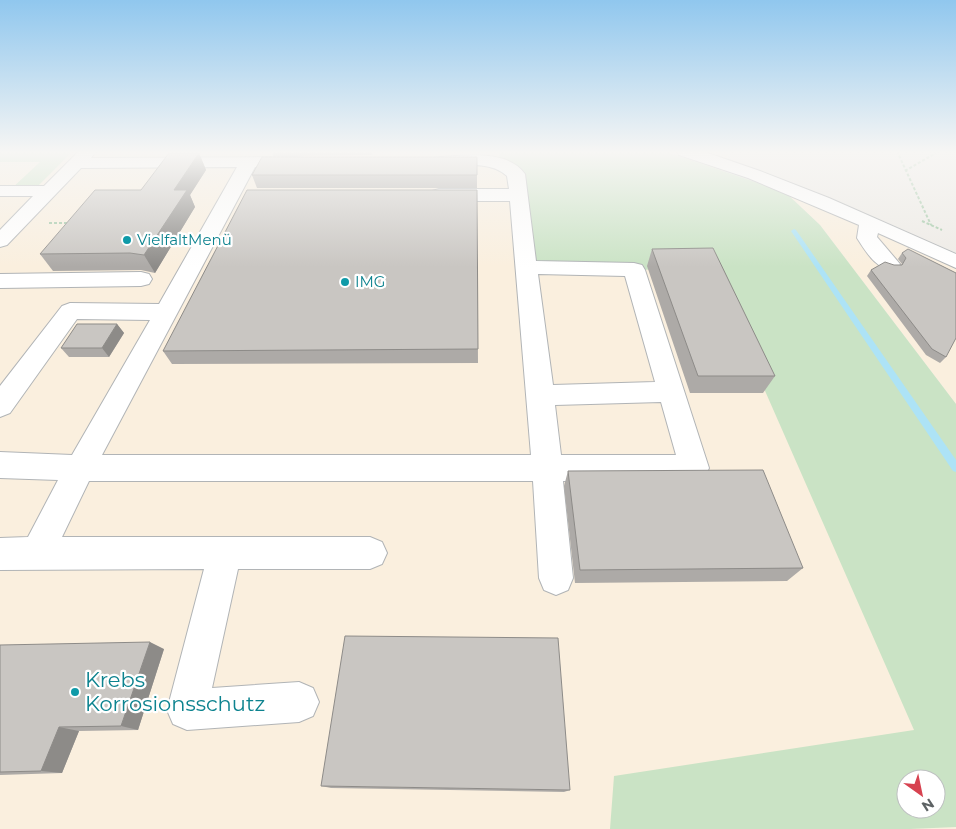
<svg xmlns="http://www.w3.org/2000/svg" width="956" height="829" font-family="Montserrat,sans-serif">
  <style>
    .commercial { fill: #faefde; fill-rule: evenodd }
    .green { fill: #cae3c5; fill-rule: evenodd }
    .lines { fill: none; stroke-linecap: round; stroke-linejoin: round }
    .stream { fill: #ade3f6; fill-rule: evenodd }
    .minor-casing { stroke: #b1b4b6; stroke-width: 2 }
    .path { stroke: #a1c8a6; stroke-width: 2; stroke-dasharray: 3 2; stroke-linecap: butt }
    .minor { fill: #fff; fill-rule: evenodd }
    .wall { fill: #adaaa7 }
    .shaded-wall { fill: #8d8b88 }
    .building { fill: #c9c6c2; stroke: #8d8b88 }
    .culture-dot { fill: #0f9aa8; stroke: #fff; stroke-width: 2 }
    .labels { text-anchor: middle; stroke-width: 4.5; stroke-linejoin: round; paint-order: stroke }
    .far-culture-label { font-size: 15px; fill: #0d838f; stroke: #fff; text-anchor: start }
    .near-culture-label { font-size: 21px; fill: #0d838f; stroke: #fff; text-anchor: start }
  </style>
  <rect width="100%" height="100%" fill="#eeebe6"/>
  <path class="commercial" d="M 0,151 L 727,151 L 729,155 L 723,170 L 764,226 L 956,573 L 956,829 L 0,829 ZM 906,779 L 936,779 L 936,809 L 906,809 Z
    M 785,192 L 921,251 L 956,269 L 956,404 L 820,225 Z"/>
  <path class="green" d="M 0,151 L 73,151 L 35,189 L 11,189 L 40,162 L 0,162 Z
    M 501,151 L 664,151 L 785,192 L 820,225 L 956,404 L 956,827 L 910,829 L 610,829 L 614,776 L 914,730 L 711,268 L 634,270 L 527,267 L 516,174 L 500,163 L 499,153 ZM 906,779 L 936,779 L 936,809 L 906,809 Z"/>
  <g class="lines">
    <path class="stream" d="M 794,229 L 796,230 L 956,460 L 956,472 L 953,471 L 791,231 Z"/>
    <defs>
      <path id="minor" d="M 79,151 L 96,151 L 91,158 L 297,157 L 303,158 L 306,162 L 303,166 L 297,167 L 255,167 L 102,455 L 531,455 L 510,201 L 439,201 L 432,199 L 430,195 L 432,191 L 439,189 L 509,189 L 507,176 C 489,160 462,166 440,167 L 434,166 L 431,162 L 434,158 L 440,157 C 466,156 507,149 525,174 L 536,261 L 634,263 L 642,265 L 645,270 L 709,468 L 705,477 L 694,481 L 563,481 L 573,578 L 568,590 L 556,595 L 544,590 L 539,578 L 533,481 L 89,481 L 62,537 L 370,537 L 382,542 L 387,553 L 382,564 L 370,569 L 238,569 L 212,688 L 299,682 L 313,688 L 319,702 L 313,716 L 299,722 L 187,730 L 173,724 L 167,710 L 204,569 L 0,570 L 0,538 L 28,537 L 58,480 L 0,478 L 0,452 L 72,455 L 150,320 L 77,319 L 10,413 L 0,417 L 0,386 L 62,306 L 70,303 L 159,304 L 237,167 L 81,168 L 7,245 L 0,247 L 0,230 L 33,196 L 0,196 L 0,186 L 44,186 ZM 538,274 L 625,276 L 655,382 L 553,385 ZM 661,402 L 676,455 L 561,455 L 555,405 Z
        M 677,151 L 702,151 L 760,171 L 829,198 L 956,254 L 956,268 L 878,233 L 877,237 L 900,264 L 897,269 C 878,273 866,252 857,238 L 859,225 L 748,178 L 679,155 Z
        M 141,272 L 149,274 L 152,279 L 149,284 L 141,286 L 0,288 L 0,274 Z"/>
    </defs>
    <use href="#minor" class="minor-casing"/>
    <path class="path" d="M 897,151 L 931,225
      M 929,151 L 956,152
      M 905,171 L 939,151
      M 922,221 L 942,230
      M 49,223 L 70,223"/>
    <use href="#minor" class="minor"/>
  </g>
  <path class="wall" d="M 272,151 L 374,151 L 372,155 L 273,156 Z
    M 199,153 L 206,170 L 190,195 L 195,207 L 155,273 L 141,270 L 53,271 L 40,254 Z
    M 477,157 L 477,188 L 257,188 L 252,175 Z
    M 477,190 L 478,363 L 172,364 L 163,351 Z
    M 652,249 L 775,376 L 763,393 L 690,393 L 647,266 Z
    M 908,249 L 946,357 L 940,363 L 926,355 L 867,276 L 871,270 L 901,265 L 902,264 L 898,259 L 902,253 Z
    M 117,324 L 124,333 L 109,357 L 69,357 L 61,348 Z
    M 568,471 L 803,568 L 787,581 L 575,583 L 564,486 Z
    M 0,645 L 164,649 L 138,730 L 79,731 L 62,773 L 0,775 Z
    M 321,786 L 570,790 L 564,792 L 331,788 Z"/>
  <path class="shaded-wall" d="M 199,153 L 206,170 L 190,195 L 195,207 L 155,273 L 144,255 L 174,190 Z
    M 117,324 L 124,333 L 109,357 L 102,348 Z
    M 150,642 L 164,649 L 138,730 L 121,726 Z
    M 59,727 L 79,731 L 62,773 L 41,771 Z"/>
  <path class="building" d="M 169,153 L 199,153 L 174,190 L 187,190 L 144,255 L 130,253 L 40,254 L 95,190 L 141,190 Z
    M 262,157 L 477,157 L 477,175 L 252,175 Z
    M 247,190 L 477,190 L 478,349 L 163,351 Z
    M 713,248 L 775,376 L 698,376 L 652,249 Z
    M 908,249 L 956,273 L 956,338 L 946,357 L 932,349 L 871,270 L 885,262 L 894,265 L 902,265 L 906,258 L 902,253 Z
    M 77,324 L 117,324 L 102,348 L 61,348 Z
    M 763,470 L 803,568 L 580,570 L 568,471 Z
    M 345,636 L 558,638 L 570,790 L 321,786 Z
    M 150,642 L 121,726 L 59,727 L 41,771 L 0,772 L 0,645 Z"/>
  <linearGradient id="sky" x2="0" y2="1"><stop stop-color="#90c7ee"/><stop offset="0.57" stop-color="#f7f6f4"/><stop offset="1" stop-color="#f7f6f4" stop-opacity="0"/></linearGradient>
  <rect width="956" height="267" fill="url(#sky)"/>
  <g class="culture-dot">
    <circle cx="127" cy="240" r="5"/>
    <circle cx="345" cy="282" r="5"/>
    <circle cx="75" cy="692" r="5"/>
  </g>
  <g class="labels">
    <g class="far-culture-label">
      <text x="137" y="245">VielfaltMenü</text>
      <text x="355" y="287">IMG</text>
    </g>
    <g class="near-culture-label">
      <text x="85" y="687">Krebs<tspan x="85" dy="24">Korrosionsschutz</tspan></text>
    </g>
  </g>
  <g transform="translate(921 794) rotate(147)"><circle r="24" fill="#ffffff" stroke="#bec0c1"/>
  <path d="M0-4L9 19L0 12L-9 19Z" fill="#d74250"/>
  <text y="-8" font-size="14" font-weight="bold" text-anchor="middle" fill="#5d6264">N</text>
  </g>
</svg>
